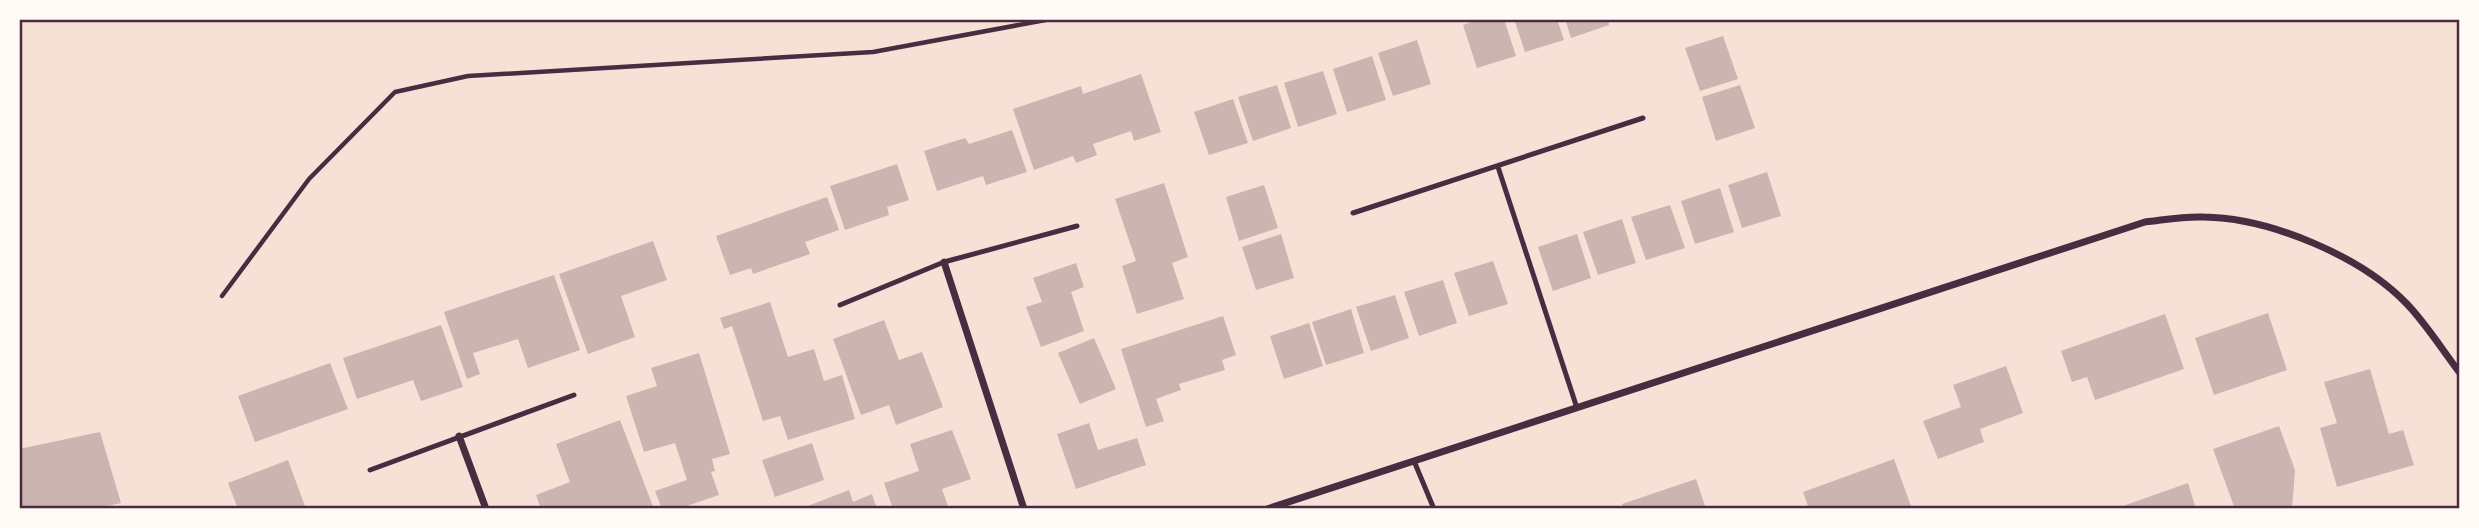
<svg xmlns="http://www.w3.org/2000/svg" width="2479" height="528" font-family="Overpass,sans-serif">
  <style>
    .building { fill: #ccb4b1 }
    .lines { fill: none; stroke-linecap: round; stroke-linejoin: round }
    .path { stroke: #4a2c40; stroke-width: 4.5 }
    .service { stroke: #4a2c40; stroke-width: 5 }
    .minor { stroke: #4a2c40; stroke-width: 7 }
    .neatline { fill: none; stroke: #4a2c40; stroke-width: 2.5 }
  </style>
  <rect width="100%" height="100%" fill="#f7e1d7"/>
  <path class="building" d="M 1480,19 L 1504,19 L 1516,56 L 1477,68 L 1463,25 Z
    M 1514,19 L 1557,19 L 1564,40 L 1525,52 Z
    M 1565,19 L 1608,19 L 1609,25 L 1571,38 Z
    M 1723,36 L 1738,79 L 1700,91 L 1685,48 Z
    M 1417,40 L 1431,84 L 1393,96 L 1378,53 Z
    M 1372,56 L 1386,100 L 1347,112 L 1333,69 Z
    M 1323,71 L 1337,114 L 1298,127 L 1284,83 Z
    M 1141,74 L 1161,132 L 1134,141 L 1131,131 L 1093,144 L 1097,155 L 1076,163 L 1073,156 L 1034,170 L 1013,109 L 1081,86 L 1083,94 Z
    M 1277,85 L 1291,128 L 1253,141 L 1238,97 Z
    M 1740,85 L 1755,128 L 1716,141 L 1702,97 Z
    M 1233,99 L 1248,143 L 1209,155 L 1194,112 Z
    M 1012,130 L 1027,172 L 986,185 L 983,176 L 937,191 L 924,151 L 965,138 L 969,144 Z
    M 897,164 L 909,200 L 887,207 L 889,215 L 845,230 L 830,186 Z
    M 1767,172 L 1781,216 L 1742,228 L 1728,185 Z
    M 1164,183 L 1188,257 L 1172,263 L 1184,299 L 1137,314 L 1122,266 L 1136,261 L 1115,199 Z
    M 1264,185 L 1278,228 L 1239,241 L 1226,197 Z
    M 1720,188 L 1734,232 L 1695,244 L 1681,201 Z
    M 827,197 L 839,230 L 805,242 L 810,254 L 753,274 L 751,268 L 730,275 L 716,236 Z
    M 1670,205 L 1685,248 L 1646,260 L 1631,217 Z
    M 1622,219 L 1636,263 L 1598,275 L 1583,232 Z
    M 1281,234 L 1294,278 L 1256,290 L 1242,247 Z
    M 1577,234 L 1591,278 L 1553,291 L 1538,247 Z
    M 653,241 L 667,280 L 621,296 L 635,337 L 588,354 L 559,274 Z
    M 1493,261 L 1508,304 L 1469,316 L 1454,273 Z
    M 1076,263 L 1084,287 L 1071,292 L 1084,331 L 1041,347 L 1026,307 L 1042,302 L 1033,278 Z
    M 554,275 L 580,350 L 528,368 L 518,339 L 473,353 L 480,374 L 467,379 L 444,312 Z
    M 1443,280 L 1457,323 L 1419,336 L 1404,292 Z
    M 1395,295 L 1409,338 L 1371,351 L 1356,307 Z
    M 770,302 L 788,357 L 814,349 L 824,381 L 842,375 L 855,419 L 788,440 L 780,416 L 763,421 L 732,326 L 724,329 L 720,318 Z
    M 1351,309 L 1364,353 L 1326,365 L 1312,322 Z
    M 2268,313 L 2287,370 L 2214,395 L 2195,338 Z
    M 2165,314 L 2184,369 L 2095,400 L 2087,377 L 2072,382 L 2061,351 Z
    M 1223,316 L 1236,355 L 1222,360 L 1225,370 L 1179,384 L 1181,390 L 1156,399 L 1164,421 L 1146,427 L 1121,349 Z
    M 884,320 L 899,360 L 922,352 L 943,407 L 896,425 L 889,405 L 861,415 L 833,339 Z
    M 1309,323 L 1323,366 L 1284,379 L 1270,336 Z
    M 441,325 L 463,387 L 421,401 L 413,380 L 357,399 L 343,358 Z
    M 1094,338 L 1116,389 L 1080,404 L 1058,353 Z
    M 699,353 L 730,454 L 712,459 L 715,471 L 711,472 L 719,495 L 678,509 L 662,509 L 655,491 L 687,480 L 675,443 L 644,452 L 626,396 L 657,386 L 651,368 Z
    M 330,363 L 348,409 L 255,442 L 238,396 Z
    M 2006,366 L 2023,413 L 1980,429 L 1984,442 L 1938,459 L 1923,421 L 1961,407 L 1953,385 Z
    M 2370,369 L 2389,434 L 2403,430 L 2414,465 L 2337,487 L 2320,428 L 2337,423 L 2324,382 Z
    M 620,420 L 654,509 L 541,509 L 536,495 L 570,482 L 556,444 Z
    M 1089,423 L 1098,450 L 1137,438 L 1146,465 L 1076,489 L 1057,434 Z
    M 2279,426 L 2295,470 L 2292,509 L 2235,509 L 2213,449 Z
    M 952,430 L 971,479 L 942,489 L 949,509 L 893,509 L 884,483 L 919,471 L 910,444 Z
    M 100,432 L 121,503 L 94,509 L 19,509 L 19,449 Z
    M 812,443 L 824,480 L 775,497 L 762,460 Z
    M 1894,459 L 1911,506 L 1809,509 L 1803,492 Z
    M 288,460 L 306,509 L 238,509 L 228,483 Z
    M 1696,479 L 1706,509 L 1624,509 L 1622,504 Z
    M 2188,483 L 2196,509 L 2117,509 L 2117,508 Z
    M 849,490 L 853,502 L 872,494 L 877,509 L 800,509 Z"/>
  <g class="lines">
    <path class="path" d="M 222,296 L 309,179 L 395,92 L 468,76 L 873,52 L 1051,19"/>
    <path class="service" d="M 1498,167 L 1576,405
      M 1353,213 L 1643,118
      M 840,305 L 944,262 L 1077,226
      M 1414,461 L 1434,509
      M 370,470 L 574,395"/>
    <path class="minor" d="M 944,262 L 1024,509
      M 459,436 L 486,509
      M 1267,509 L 2145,222 C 2164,220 2184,216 2204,217 C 2270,218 2361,256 2407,304 C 2427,325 2443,351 2460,373"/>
  </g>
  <rect width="2479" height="528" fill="none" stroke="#fffaf5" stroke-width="42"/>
  <rect x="21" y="21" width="2437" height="486" class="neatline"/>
</svg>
